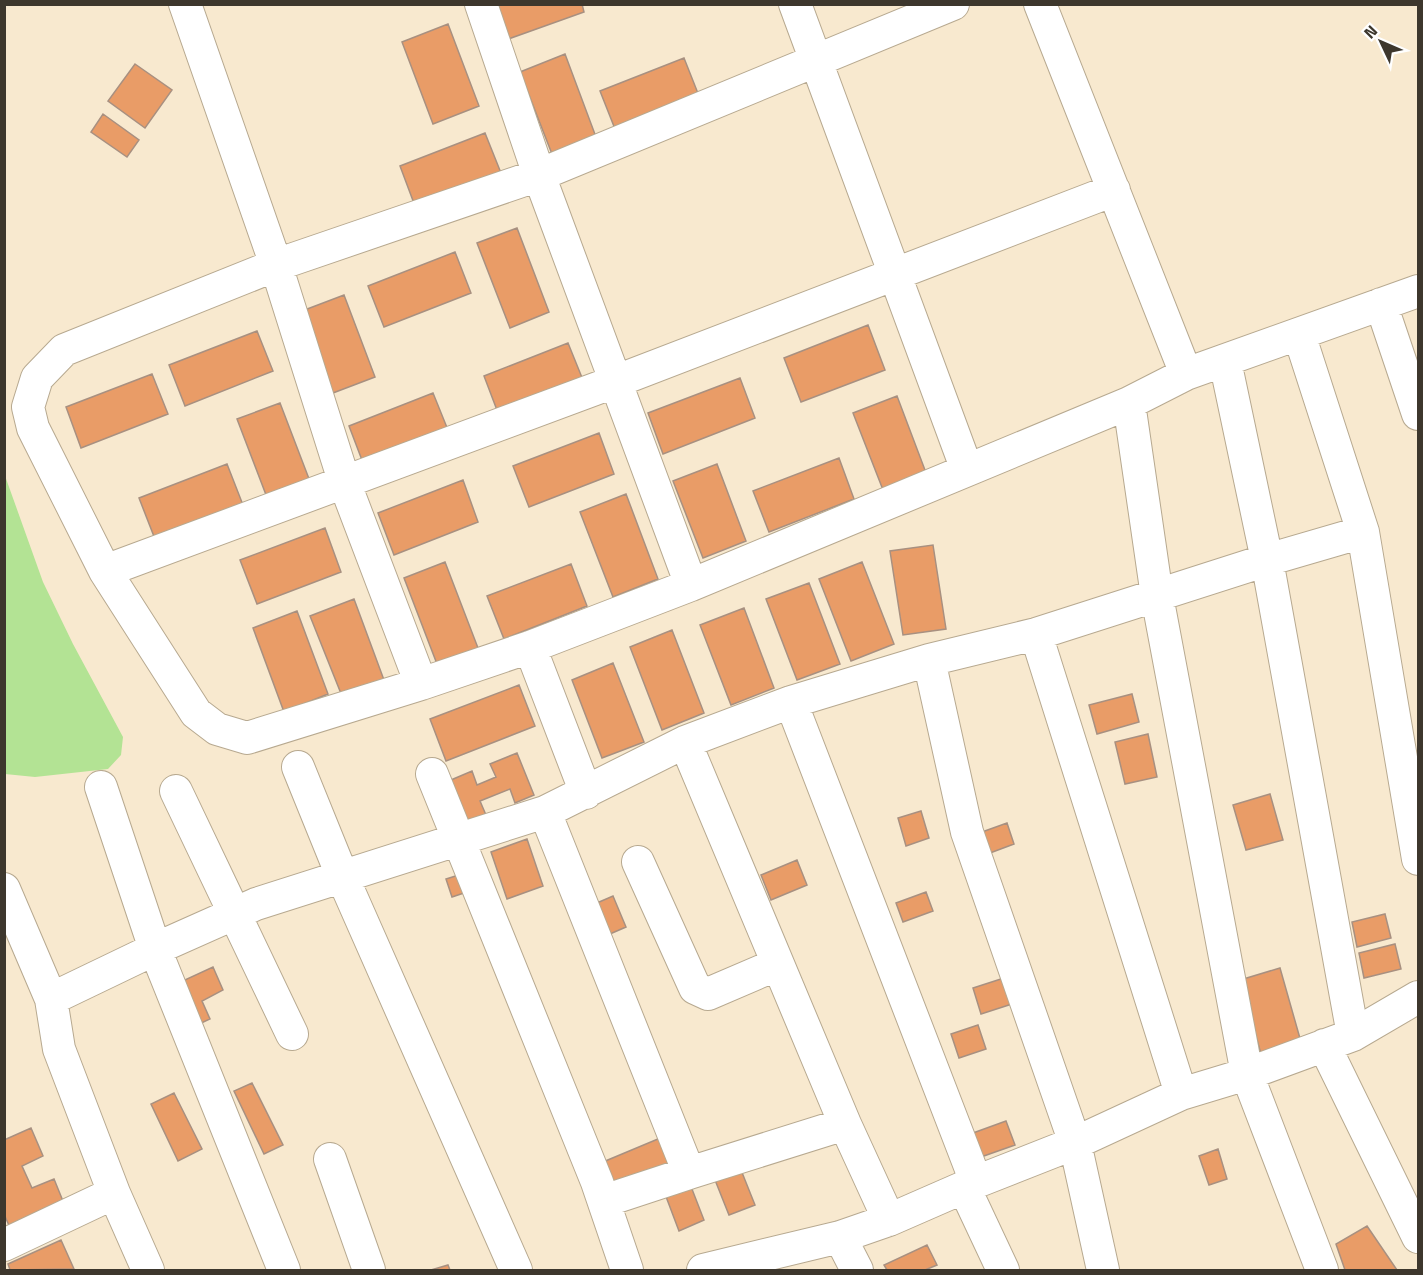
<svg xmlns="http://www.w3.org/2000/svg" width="1423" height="1275" font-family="'Titillium Web',sans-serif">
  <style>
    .water { fill: #b3e394 }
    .building { fill: #e99c67; stroke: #a89080; stroke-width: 1.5 }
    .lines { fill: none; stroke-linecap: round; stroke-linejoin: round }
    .minor-casing { stroke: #b7a990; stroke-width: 34 }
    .minor { stroke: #fff; stroke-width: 32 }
  </style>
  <rect width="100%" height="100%" fill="#f8e9cf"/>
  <path class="water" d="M 4,473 L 43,582 L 73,644 L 123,737 L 121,755 L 108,769 L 35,777 L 5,774 Z"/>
  <path class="building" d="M 487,4 L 582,4 L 584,12 L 500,42 Z
    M 448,24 L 479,106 L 433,124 L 402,42 Z
    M 565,54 L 596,137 L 552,154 L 520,72 Z
    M 684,58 L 701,101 L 617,134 L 600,91 Z
    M 135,64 L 172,90 L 145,128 L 108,101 Z
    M 103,114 L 139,140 L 127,157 L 91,132 Z
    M 485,133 L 501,173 L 415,206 L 400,166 Z
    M 517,228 L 549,312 L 510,328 L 477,243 Z
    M 455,252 L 471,293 L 384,327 L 368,286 Z
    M 344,295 L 375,377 L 333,393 L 302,311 Z
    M 868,325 L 885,370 L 801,402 L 784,358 Z
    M 257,331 L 273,371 L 185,406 L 169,365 Z
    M 568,343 L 585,385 L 500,418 L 484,376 Z
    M 152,374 L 168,414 L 81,448 L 66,407 Z
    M 740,378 L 755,418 L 663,454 L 648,413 Z
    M 433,393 L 450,435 L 365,468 L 349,426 Z
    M 897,396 L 928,478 L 885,495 L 853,413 Z
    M 280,403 L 311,484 L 268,500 L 237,419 Z
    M 599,433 L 614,474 L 529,507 L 513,466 Z
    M 839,458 L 854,499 L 769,532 L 753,491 Z
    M 227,464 L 243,505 L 155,539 L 139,498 Z
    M 717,464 L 746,541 L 703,558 L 673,481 Z
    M 463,480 L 478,522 L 394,555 L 378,513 Z
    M 626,494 L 658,579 L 613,597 L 580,512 Z
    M 325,528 L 341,572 L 257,604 L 240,560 Z
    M 933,545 L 946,629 L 903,635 L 890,551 Z
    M 445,562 L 478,648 L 437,664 L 404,578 Z
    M 862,562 L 894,644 L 851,661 L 819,579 Z
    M 571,564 L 587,606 L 504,639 L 487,596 Z
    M 809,583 L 840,664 L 797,680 L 766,599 Z
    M 354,599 L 384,680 L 342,696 L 310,616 Z
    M 744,608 L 774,688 L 731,705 L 700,625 Z
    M 297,611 L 328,694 L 284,712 L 253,628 Z
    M 672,630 L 704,713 L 662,730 L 630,647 Z
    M 613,663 L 644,742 L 602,758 L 572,680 Z
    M 519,685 L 535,726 L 446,761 L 430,719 Z
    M 1132,694 L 1139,722 L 1097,734 L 1089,705 Z
    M 1148,734 L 1157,777 L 1125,784 L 1115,742 Z
    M 517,753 L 534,795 L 515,803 L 510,789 L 480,801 L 486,815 L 468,822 L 451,780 L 472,771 L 477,785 L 496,777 L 490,764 Z
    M 1270,794 L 1283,840 L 1246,850 L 1233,805 Z
    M 921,811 L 929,838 L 906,846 L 898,818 Z
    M 1007,823 L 1014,844 L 990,853 L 982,832 Z
    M 527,839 L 543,886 L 507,899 L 491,852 Z
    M 797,860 L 807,885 L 771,900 L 761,875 Z
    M 462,874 L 467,892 L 452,897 L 446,879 Z
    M 926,892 L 933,911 L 903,922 L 896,903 Z
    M 613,896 L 626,927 L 603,937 L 590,906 Z
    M 1385,914 L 1391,938 L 1357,947 L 1352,922 Z
    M 1395,944 L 1401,969 L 1364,978 L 1359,953 Z
    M 213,967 L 223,990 L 202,1001 L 210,1019 L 195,1026 L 176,984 Z
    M 1280,968 L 1303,1049 L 1263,1061 L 1240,980 Z
    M 1004,978 L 1012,1004 L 981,1014 L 973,988 Z
    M 978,1025 L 986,1049 L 959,1058 L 951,1034 Z
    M 252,1083 L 283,1145 L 264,1154 L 234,1091 Z
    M 174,1093 L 202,1149 L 178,1161 L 151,1104 Z
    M 1006,1121 L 1015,1145 L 981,1157 L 973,1133 Z
    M 31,1128 L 43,1156 L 22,1166 L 32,1188 L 54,1179 L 65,1206 L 11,1230 L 4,1214 L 4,1140 Z
    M 665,1136 L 676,1165 L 613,1189 L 603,1162 Z
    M 1218,1149 L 1227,1179 L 1209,1185 L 1199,1156 Z
    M 741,1170 L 755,1205 L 729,1215 L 715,1180 Z
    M 690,1184 L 704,1220 L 679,1231 L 665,1194 Z
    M 1367,1226 L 1397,1270 L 1345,1270 L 1336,1244 Z
    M 61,1240 L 74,1269 L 10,1270 L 8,1264 Z
    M 927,1245 L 937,1265 L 925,1270 L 887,1270 L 884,1265 Z
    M 448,1265 L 450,1270 L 431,1270 Z"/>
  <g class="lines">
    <defs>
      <path id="minor" d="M 185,4 L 276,265 L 345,484 L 421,684
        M 481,4 L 539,175 L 691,585
        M 795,4 L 967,470
        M 953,4 L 539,175 L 276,265 L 64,350 L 37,378 L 28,407 L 33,428 L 105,571 L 196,713 L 217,729 L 247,738 L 421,684 L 530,647 L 691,585 L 1129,403 L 1186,374 L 1418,291
        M 1040,4 L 1186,374
        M 1381,304 L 1418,414
        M 1299,334 L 1363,532 L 1418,859
        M 1225,361 L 1267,560 L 1353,1035
        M 1129,403 L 1157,596 L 1247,1074 L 1322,1270
        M 105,571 L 614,382 L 1114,190
        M 1036,634 L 1181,1094
        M 530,647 L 586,793
        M 929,660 L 967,832 L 1075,1143 L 1103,1270
        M 791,702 L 976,1182
        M 685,742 L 845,1124
        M 298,767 L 343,878 L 516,1270
        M 432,774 L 597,1182 L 627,1270
        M 176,791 L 292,1034
        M 545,812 L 689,1173 L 604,1201
        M 638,862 L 695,988 L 708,994 L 778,964
        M 4,889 L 51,999 L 59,1049 L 114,1193 L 148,1270
        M 51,999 L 155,949 L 101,787
        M 1324,1045 L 1418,1237
        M 330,1159 L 369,1270
        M 689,1173 L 845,1124 L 889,1220
        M 964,1187 L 1003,1270
        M 840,1237 L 857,1270
        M 4,1245 L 114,1193
        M 284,1270 L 155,949 L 256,904 L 545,812 L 685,742 L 791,702 L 929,660 L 1036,634 L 1267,560 L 1363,532
        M 703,1270 L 840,1237 L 889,1220 L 976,1182 L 1075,1143 L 1181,1094 L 1247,1074 L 1353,1035 L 1418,997"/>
    </defs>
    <use href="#minor" class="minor-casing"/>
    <use href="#minor" class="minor"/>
  </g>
  <rect width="1423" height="1275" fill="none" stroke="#3d372d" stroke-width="12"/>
  <g transform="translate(1381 42) rotate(314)" stroke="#ffffff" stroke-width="4.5" paint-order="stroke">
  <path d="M0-4.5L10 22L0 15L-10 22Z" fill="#3d372d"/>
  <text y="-9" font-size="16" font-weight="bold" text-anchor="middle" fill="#3d372d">N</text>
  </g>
</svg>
